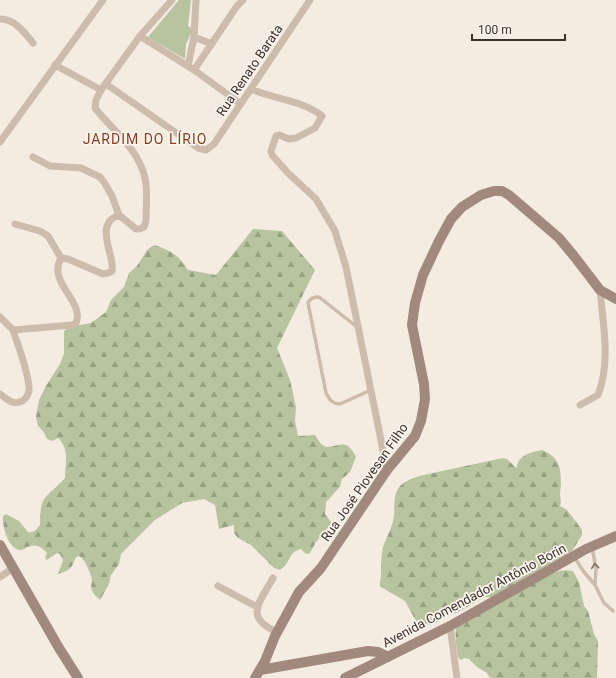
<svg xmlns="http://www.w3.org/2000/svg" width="616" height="678" font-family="Roboto,sans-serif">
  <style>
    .green { fill: #b8c4a0 }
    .forest { fill: url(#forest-firs) }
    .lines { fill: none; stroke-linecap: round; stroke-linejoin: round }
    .lane { stroke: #cdbbac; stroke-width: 3.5 }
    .street { stroke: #cdbbac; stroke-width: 7 }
    .secondary { stroke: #a18a7d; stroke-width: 10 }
    .oneway { stroke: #7d6f65 }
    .labels { text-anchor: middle; stroke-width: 3.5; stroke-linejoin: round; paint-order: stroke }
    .street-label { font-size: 13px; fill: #3b302b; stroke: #fbf5ee }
    .neighbourhood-label { font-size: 14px; letter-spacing: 1px; fill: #8c3b22; stroke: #fbf5ee }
  </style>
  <defs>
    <pattern id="forest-firs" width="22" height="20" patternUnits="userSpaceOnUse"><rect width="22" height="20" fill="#b8c4a0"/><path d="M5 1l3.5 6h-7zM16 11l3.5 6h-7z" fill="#97a083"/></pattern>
  </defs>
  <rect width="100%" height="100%" fill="#f4ebe1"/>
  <path class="green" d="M 179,0 L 191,0 L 188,26 L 193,29 L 186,44 L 185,59 L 148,37 Z"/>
  <path class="forest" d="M 253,229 L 282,231 L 315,270 L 277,348 L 290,380 L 296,407 L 295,421 L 298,436 L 315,435 L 321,444 L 326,447 C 343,446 346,438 356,457 L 350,472 L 342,479 L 340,487 L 326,502 L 325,514 L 331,522 L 330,526 L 316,542 L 310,553 L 306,554 L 301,549 C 287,553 292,562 280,570 L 274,568 L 251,545 L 238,538 L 234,533 L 234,525 L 219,529 L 215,505 L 204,499 L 182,503 L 155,520 L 121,554 L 119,564 L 111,575 L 109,584 L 100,600 C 97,597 93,594 92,590 C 90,586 92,584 92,580 C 91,574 85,559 79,556 L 76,557 C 71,569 71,570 58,574 L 63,560 L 60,554 L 57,553 L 47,560 L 45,558 L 47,553 C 40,546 35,543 26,548 C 24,549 22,550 20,550 C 8,549 2,526 3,516 L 6,514 L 19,521 L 28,532 C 34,533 36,530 40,525 C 40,493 46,499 65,478 C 65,464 70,449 58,438 L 52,441 L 47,439 L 43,431 L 38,426 L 36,417 L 39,400 L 46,386 L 60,364 L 64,354 L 64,331 L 69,327 L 91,323 L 106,312 L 111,300 L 124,287 L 129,273 L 137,266 L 147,250 L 154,245 C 170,250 179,255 188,270 L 216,275 Z
    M 542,450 C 559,457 561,467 561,484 C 561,487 560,490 560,494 C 560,499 562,501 560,506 L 567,510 L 577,523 L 582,530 L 582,535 L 572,551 L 523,579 L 508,589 C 512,588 517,588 521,587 C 537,581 556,567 573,571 L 579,582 L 584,606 L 588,611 L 594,634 L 598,641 L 597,678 L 490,678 L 487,673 L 477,667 L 469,659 L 465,658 L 461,660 L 459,659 C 456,647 455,638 456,626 L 491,597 L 485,597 L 458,612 L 447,616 L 436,623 L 430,625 L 416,621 L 405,601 L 381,587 C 379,582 381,580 381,575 C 381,565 381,557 383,547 C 386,538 391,530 393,521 C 396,510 392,499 398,489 C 402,482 411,479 419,476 L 503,458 L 507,459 L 516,468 L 517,467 C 518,455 532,452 542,450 Z"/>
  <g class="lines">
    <path class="lane" d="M 357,327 L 319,297 C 313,297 311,298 308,303 L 326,393 C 330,400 332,404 340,404 L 371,390
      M 592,547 L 596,569 L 595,585
      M 574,557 L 584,572 L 595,585 L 604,603 L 613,611"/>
    <path class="street" d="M 0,19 C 15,19 24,32 33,43
      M 140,36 L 194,70 L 241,104
      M 194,37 L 212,44
      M 55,65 L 101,90
      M 188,66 L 194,37 L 196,0
      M 194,70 L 237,6 L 243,0
      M 106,84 L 198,148 L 206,150 L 214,144 L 310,0
      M 251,89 C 273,99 302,100 322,116 L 315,128 L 296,138 L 289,139 L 279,135 L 276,136 L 271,151 L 272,155 L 288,173 L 316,199 L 335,231 L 346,267 L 387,470
      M 0,142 L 103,0
      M 33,157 L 50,166 L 81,168 L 100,177 L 104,182 L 112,196 L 119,215 L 136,229 L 139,229 L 144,227 L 146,221 C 146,207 148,191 145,178 C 138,148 113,131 95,108 L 96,100 L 101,90 L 140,36 L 172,0
      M 15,224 L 40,231 L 48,236 L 61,258
      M 61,258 L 68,259 L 103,274 L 108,273 L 112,271 C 115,255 93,224 119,215
      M 0,317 L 13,330
      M 13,330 L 72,325 L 76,323 C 85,301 47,283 61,258
      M 0,394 C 7,399 13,406 22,401 C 26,399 28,395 29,391 C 30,376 18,345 13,330
      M 580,405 L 598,395 C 611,362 603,324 600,290
      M 0,577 L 13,568
      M 273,578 C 260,602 243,617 277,632
      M 218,586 L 257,607
      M 450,626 L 457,678"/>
    <path class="secondary" d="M 0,545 L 59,648 L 78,678
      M 260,670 L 368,651 L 378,652 L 388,657
      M 255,678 L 265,661 L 275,636 L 299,592 L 321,568 L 387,470 L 415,436 L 421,421 L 425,399 L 424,384 L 412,325 L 415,303 L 423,275 L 439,241 L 451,219 L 462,207 L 481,195 L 494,191 L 502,191 L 509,195 L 559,238 L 574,256 L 600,290 L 616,299
      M 345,678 L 450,626 L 586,549 L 616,536"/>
  </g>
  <defs><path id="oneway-chevron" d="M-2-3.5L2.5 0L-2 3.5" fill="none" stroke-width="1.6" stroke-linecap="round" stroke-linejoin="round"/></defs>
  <use class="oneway" href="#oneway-chevron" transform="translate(595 566) rotate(-96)"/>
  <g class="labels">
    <g class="street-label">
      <text transform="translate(249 70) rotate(-56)" y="5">Rua Renato Barata</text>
      <text transform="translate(364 482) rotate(-55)" y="5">Rua José Piovesan Filho</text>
      <text transform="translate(474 595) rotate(-28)" y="5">Avenida Comendador Antônio Borin</text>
    </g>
    <g class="neighbourhood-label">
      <text x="145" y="144">JARDIM DO LÍRIO</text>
    </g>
  </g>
  <path d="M472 34v6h93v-6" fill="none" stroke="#3b302b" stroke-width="2"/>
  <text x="478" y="34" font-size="12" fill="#3b302b" stroke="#fbf5ee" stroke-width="3" paint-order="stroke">100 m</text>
</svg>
